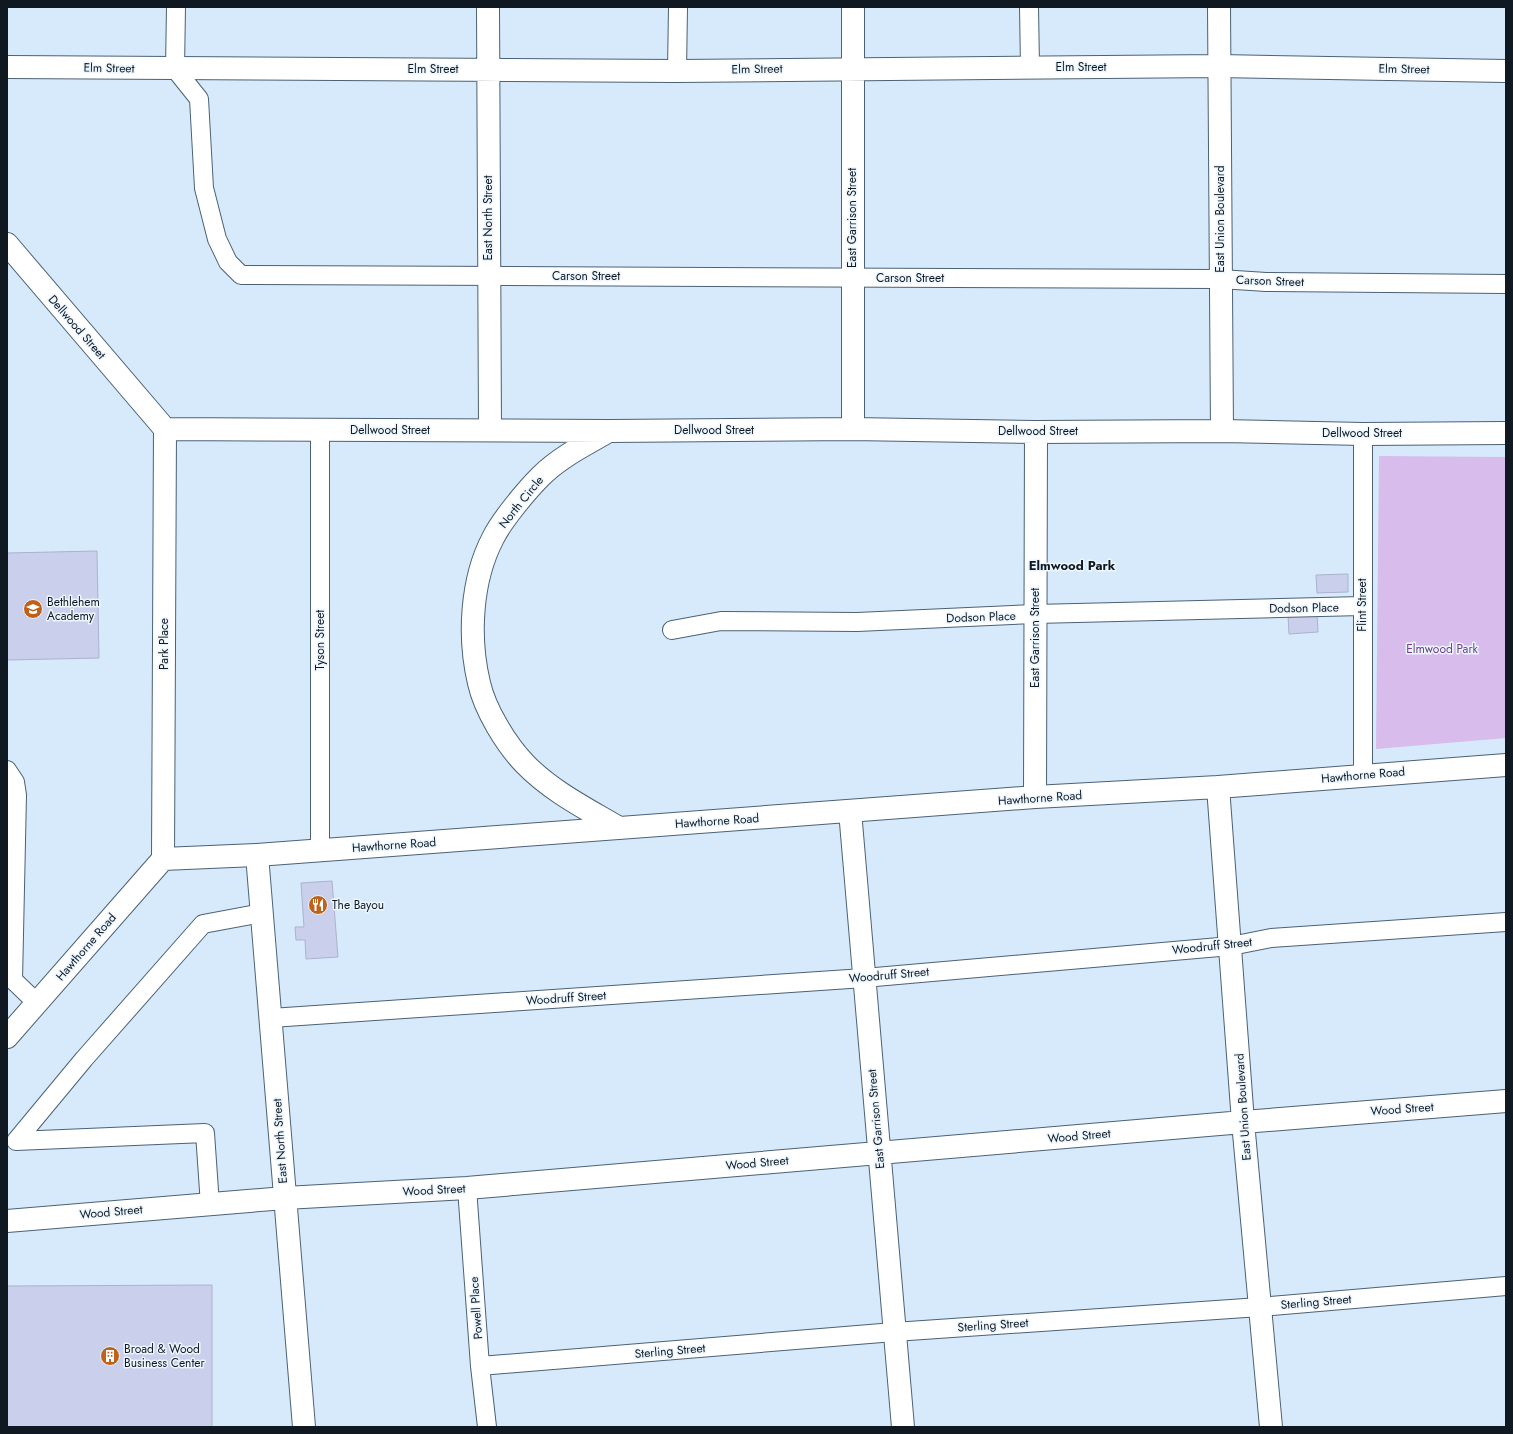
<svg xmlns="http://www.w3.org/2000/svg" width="1513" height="1434" font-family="Jost,sans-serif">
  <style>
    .park { fill: #d8bceb }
    .building { fill: #cacfec; stroke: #adb1cd }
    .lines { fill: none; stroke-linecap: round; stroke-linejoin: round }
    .service-casing { stroke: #4b6174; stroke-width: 20 }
    .minor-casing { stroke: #4b6174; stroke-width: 24 }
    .service { stroke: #fff; stroke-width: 18 }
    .minor { stroke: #fff; stroke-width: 22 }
    .labels { text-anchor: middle; stroke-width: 3; stroke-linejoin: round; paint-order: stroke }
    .street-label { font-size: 12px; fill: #101921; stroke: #ecf6ff }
    .poi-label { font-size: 12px; fill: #101921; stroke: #ecf6ff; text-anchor: start }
    .park-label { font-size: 12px; fill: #6e3d8c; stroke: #ecf6ff }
    .neighbourhood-label { font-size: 13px; font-weight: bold; fill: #101921; stroke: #ecf6ff }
  </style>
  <rect width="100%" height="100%" fill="#d6eafc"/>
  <path class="park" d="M 1379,456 L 1506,457 L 1506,738 L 1376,749 Z"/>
  <path class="building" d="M 97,551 L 99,658 L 7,660 L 7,553 Z
    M 1348,574 L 1348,592 L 1317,593 L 1316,575 Z
    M 1317,613 L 1318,632 L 1289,634 L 1288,615 Z
    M 332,881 L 338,957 L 306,959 L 305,940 L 296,940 L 295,927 L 304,927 L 301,883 Z
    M 212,1285 L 212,1427 L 7,1427 L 7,1286 Z"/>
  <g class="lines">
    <defs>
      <path id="service" d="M 176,7 L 175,69 L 199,99 L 204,188 L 217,239 L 228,262 L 241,275 L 1220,279 L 1266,282 L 1506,284
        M 1029,7 L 1030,67
        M 677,71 L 678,7
        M 1363,434 L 1363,775
        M 672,630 L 721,621 L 857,622 L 1035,614 L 1362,606
        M 7,770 L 15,782 L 17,795 L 13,980 L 37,1003
        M 320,850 L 320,430
        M 271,1018 L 864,978 L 1231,946 L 1271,938 L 1506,922
        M 467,1188 L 480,1366 L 487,1427
        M 210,1205 L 205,1133 L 16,1141 L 84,1059 L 203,924 L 262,913
        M 480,1366 L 894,1332 L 1260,1307 L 1506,1286"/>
      <path id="minor" d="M 488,7 L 490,429
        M 853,7 L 853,429
        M 1219,7 L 1222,431
        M 7,67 L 677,71 L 1219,66 L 1506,71
        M 7,244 L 165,429 L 609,431 L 853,429 L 1036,432 L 1222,431 L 1363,434 L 1506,433
        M 609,431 C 585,445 560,457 541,476 C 526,491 502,520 493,538 C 471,580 468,637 479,683 C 485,710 506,744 525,764 C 551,791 587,809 619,828
        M 1218,787 L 1243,1122 L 1271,1427
        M 1035,797 L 1036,432
        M 850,811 L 903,1427
        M 257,855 L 304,1427
        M 163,859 L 165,429
        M 7,1037 L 163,859 L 257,855 L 1035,797 L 1218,787 L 1506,765
        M 7,1221 L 285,1198 L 467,1188 L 1243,1122 L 1506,1101"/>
    </defs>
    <use href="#service" class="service-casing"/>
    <use href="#minor" class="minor-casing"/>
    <use href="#service" class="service"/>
    <use href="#minor" class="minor"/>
  </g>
  <defs>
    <symbol id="school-disc" viewBox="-11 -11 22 22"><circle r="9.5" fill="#c06119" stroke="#ecf6ff"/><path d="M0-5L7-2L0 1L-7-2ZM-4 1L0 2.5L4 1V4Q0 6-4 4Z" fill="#fff"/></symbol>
    <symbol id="restaurant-disc" viewBox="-11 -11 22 22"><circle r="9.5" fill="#c06119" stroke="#ecf6ff"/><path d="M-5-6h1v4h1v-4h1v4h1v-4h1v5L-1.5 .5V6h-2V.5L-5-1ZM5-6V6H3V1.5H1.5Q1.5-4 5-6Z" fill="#fff"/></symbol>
    <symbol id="building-disc" viewBox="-11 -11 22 22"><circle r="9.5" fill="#c06119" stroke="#ecf6ff"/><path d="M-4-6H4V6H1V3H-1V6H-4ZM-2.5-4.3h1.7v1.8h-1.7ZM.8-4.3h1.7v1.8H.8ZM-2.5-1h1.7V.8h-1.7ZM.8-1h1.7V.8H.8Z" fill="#fff"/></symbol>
  </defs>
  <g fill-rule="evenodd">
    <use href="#school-disc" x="22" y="598" width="22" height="22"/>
    <use href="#restaurant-disc" x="307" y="894" width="22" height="22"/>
    <use href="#building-disc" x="99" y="1345" width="22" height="22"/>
  </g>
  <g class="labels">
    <g class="street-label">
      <text x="1081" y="71">Elm Street</text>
      <text transform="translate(109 68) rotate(1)" y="4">Elm Street</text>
      <text x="433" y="73">Elm Street</text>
      <text transform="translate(757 69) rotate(-1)" y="4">Elm Street</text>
      <text transform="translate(1404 69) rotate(1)" y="4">Elm Street</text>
      <text transform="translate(488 218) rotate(-90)" y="4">East North Street</text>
      <text transform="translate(852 218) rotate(-90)" y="4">East Garrison Street</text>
      <text transform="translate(1220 219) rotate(-90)" y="4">East Union Boulevard</text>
      <text x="586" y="280">Carson Street</text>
      <text x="910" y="282">Carson Street</text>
      <text transform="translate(1270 281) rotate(2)" y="4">Carson Street</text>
      <text transform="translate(77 327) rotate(49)" y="4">Dellwood Street</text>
      <text x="390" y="434">Dellwood Street</text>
      <text x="714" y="434">Dellwood Street</text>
      <text x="1038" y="435">Dellwood Street</text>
      <text x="1362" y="437">Dellwood Street</text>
      <text transform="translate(521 502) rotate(-51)" y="4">North Circle</text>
      <text transform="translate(1362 605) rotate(-90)" y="4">Flint Street</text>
      <text transform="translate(1304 608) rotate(-1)" y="4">Dodson Place</text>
      <text transform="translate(981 617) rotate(-2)" y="4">Dodson Place</text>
      <text transform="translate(1035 638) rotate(-90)" y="4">East Garrison Street</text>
      <text transform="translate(320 640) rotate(-90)" y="4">Tyson Street</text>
      <text transform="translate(164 644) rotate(-90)" y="4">Park Place</text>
      <text transform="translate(1363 775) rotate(-5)" y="4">Hawthorne Road</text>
      <text transform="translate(1040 798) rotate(-4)" y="4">Hawthorne Road</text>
      <text transform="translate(717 821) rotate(-4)" y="4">Hawthorne Road</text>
      <text transform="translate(394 845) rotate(-4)" y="4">Hawthorne Road</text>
      <text transform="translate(1212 946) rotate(-6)" y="4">Woodruff Street</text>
      <text transform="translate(86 947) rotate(-49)" y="4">Hawthorne Road</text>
      <text transform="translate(889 975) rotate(-5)" y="4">Woodruff Street</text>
      <text transform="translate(566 998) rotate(-4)" y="4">Woodruff Street</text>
      <text transform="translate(1243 1107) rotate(-94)" y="4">East Union Boulevard</text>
      <text transform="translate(1402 1109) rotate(-4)" y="4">Wood Street</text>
      <text transform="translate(876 1119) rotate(-95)" y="4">East Garrison Street</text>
      <text transform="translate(1079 1136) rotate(-5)" y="4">Wood Street</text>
      <text transform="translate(280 1141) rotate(-94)" y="4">East North Street</text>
      <text transform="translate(757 1163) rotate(-5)" y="4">Wood Street</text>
      <text transform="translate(434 1190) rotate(-3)" y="4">Wood Street</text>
      <text transform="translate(111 1212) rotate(-5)" y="4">Wood Street</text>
      <text transform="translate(1316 1302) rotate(-5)" y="4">Sterling Street</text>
      <text transform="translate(476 1308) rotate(-94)" y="4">Powell Place</text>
      <text transform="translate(993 1325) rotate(-4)" y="4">Sterling Street</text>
      <text transform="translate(670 1351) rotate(-5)" y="4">Sterling Street</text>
    </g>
    <g class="poi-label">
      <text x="47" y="606">Bethlehem<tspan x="47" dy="14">Academy</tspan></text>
      <text x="332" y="909">The Bayou</text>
      <text x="124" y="1353">Broad &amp; Wood<tspan x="124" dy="14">Business Center</tspan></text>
    </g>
    <g class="park-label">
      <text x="1442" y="653">Elmwood Park</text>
    </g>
    <g class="neighbourhood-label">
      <text x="1072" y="570">Elmwood Park</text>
    </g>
  </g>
  <rect width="1513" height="1434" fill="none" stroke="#101921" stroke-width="16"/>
</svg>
